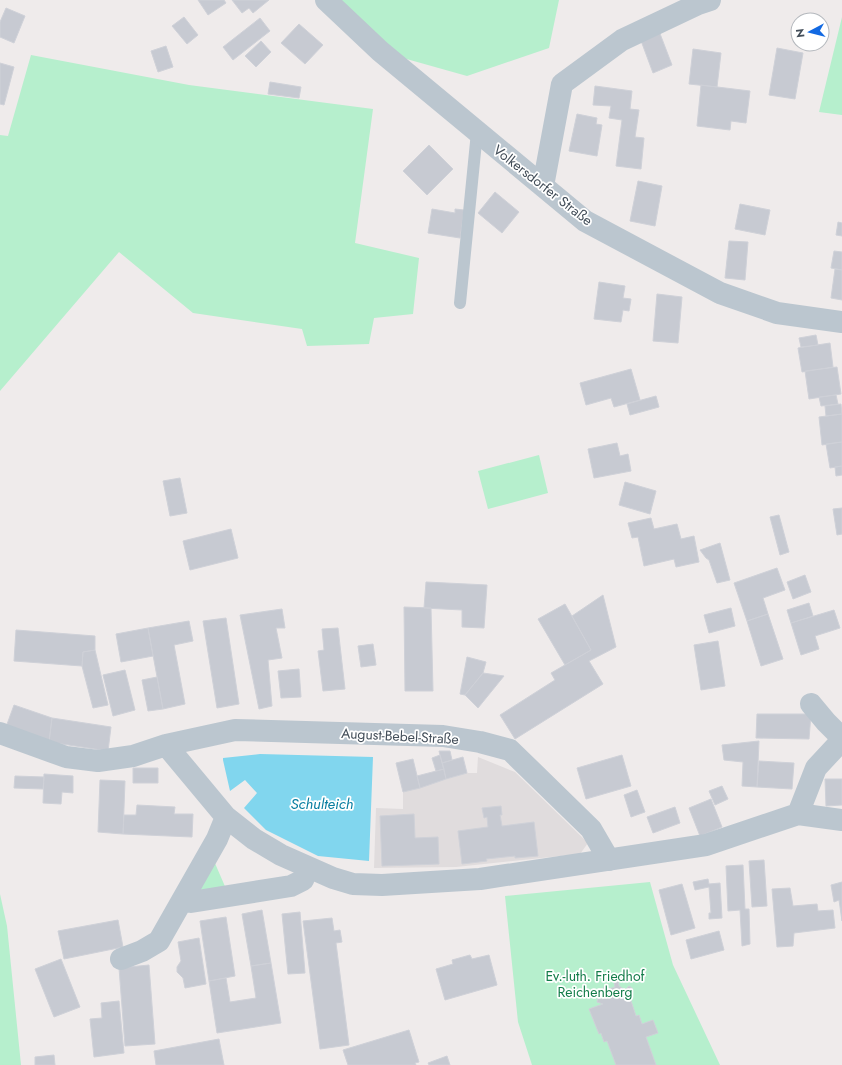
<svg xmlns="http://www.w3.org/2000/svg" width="842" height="1065" font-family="Jost,sans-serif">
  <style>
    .education { fill: #e0dcdd }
    .green { fill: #b6efcd }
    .water { fill: #81d6ee }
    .building { fill: #c7cad2; stroke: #cfd1d8 }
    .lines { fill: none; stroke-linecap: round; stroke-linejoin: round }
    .lane { stroke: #bbc6cf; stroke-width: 12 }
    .street { stroke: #bbc6cf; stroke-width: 22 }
    .labels { text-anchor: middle; stroke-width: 3.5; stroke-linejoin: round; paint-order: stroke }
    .street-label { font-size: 14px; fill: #434e59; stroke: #fff }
    .park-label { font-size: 14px; fill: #137c49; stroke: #fff }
    .water-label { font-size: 15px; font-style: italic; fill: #087ea1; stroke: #fff }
  </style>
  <rect width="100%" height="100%" fill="#efebeb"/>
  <path class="education" d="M 478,757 L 515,772 L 588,843 L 580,854 L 456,867 L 374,868 L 376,808 L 403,809 L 403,792 L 467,773 L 477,773 Z"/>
  <path class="green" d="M 340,0 L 559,0 L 549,48 L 467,76 L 403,58 Z
    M 842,17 L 842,115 L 819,112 Z
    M 31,55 L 189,85 L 373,109 L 355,243 L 419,258 L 413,314 L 374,318 L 369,344 L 307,346 L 302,329 L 193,313 L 119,252 L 0,391 L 0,135 L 8,136 Z
    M 539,455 L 548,493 L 488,509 L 478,471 Z
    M 214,861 L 227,891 L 195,895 Z
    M 650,882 L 673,965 L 720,1065 L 532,1065 L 518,1022 L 505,896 Z
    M 0,894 L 7,926 L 21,1065 L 0,1065 Z"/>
  <path class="water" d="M 260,754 L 373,757 L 369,861 L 318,856 L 266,830 L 244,808 L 257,793 L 245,780 L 230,791 L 223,760 L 223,758 Z"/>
  <path class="building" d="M 198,0 L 224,0 L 226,3 L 208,15 Z
    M 232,0 L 269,0 L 253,13 L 249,8 L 242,13 Z
    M 6,8 L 25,16 L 14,43 L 0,37 L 0,22 Z
    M 184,17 L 198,35 L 187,44 L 172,26 Z
    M 260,18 L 270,31 L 233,60 L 223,47 Z
    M 299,24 L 323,45 L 305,64 L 281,43 Z
    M 659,31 L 672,65 L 653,73 L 640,38 Z
    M 261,41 L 271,52 L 256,67 L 245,56 Z
    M 166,46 L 173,67 L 158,72 L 151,51 Z
    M 777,48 L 803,53 L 795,99 L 769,95 Z
    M 693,49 L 721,53 L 717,87 L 689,84 Z
    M 0,63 L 14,67 L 4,105 L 0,104 Z
    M 270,82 L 301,87 L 299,98 L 268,94 Z
    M 701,85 L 750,91 L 746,123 L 731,121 L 730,130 L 697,126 Z
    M 595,86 L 632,91 L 630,109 L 639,110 L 635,137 L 644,138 L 641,169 L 616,166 L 622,120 L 609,118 L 611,106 L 593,105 Z
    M 577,114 L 597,118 L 596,124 L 602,125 L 597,156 L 569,151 Z
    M 429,145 L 453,169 L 427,195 L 403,171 Z
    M 638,181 L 662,186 L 655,226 L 630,221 Z
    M 495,192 L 519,212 L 502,233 L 478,213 Z
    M 740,204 L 770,210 L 765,235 L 735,229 Z
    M 432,209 L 455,213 L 455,209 L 464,210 L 460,238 L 428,233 Z
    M 838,222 L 842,223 L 842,236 L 836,235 Z
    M 729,241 L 748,242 L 745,280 L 725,278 Z
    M 834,251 L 842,252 L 842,270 L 831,268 Z
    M 835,269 L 842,270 L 842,300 L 831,298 Z
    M 599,282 L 625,286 L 623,298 L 631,299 L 629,311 L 623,310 L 621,322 L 594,319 Z
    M 657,294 L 682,297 L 678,343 L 653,341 Z
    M 816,335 L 818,345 L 801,347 L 799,338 Z
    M 830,343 L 833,367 L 802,372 L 798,348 Z
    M 837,367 L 841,394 L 809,399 L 805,371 Z
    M 631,369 L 640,400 L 614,407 L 611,398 L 586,405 L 580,383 Z
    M 836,395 L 838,404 L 821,406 L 819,397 Z
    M 656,396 L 659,407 L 630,415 L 627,404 Z
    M 841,404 L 842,414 L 826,416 L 825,406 Z
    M 842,414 L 842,442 L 822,445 L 819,417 Z
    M 842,442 L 842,466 L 830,468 L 826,444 Z
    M 617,443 L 620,456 L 628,454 L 631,471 L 594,478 L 588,449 Z
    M 842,466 L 842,475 L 836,476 L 835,467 Z
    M 180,478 L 187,513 L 170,516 L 163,481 Z
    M 625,482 L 656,491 L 650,514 L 619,505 Z
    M 842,508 L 842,534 L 837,535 L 833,509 Z
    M 779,515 L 789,552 L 780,555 L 770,517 Z
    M 651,518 L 654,529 L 677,524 L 681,539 L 694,536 L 699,562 L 676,567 L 674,559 L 644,566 L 638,537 L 632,538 L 628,523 Z
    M 231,529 L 238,558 L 190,570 L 183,541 Z
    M 720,543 L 730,580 L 717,583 L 709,560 L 706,558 L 700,550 Z
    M 777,568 L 785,590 L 763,598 L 768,614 L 747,621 L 734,583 Z
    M 805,575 L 811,592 L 793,599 L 787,582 Z
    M 426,582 L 487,585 L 484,628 L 462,627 L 462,610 L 424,608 Z
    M 603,595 L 616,647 L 589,661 L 603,684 L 515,739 L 500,715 L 555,680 L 551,673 L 591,650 L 572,616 Z
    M 809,603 L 813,616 L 791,623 L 787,610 Z
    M 565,604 L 591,650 L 565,665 L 538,619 Z
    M 404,607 L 431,608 L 433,691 L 405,691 Z
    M 731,608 L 735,626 L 709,633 L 704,615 Z
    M 282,609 L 285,628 L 276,628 L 282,658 L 268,660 L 272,706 L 259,709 L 240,615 Z
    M 834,610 L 840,628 L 815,636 L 819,649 L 801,655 L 791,623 Z
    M 768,614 L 783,659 L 761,666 L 747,621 Z
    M 226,618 L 239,704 L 217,708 L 203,621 Z
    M 189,621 L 193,641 L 174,645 L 185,704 L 163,709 L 148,628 Z
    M 148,628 L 153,656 L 121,662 L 116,634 Z
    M 338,628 L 345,689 L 323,691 L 318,651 L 324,650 L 322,629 Z
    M 16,630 L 95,636 L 95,650 L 83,652 L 82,666 L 14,661 Z
    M 718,641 L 725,686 L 701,690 L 694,645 Z
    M 373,644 L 376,665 L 361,667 L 358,646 Z
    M 95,650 L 108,705 L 93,708 L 82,666 L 83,652 Z
    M 467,657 L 486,662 L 483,673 L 465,695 L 460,694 Z
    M 299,669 L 301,697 L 281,698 L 278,671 Z
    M 125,670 L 135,710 L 113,716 L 103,675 Z
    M 483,673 L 504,676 L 478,708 L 465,695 Z
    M 157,677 L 163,709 L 148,711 L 142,680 Z
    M 14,705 L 52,718 L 49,742 L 6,727 Z
    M 757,714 L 811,714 L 809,739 L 756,738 Z
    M 52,718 L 111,727 L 108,751 L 49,742 Z
    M 759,741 L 757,787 L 742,786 L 743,762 L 724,760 L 722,745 Z
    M 439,751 L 450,751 L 452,760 L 442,763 Z
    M 440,755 L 444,769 L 436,771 L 432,758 Z
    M 622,755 L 631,786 L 586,799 L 577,768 Z
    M 463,757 L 467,773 L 446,779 L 442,763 Z
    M 413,759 L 420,788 L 403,792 L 396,763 Z
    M 759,761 L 794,763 L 792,789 L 757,787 Z
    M 133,768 L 158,768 L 158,783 L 133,783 Z
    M 444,769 L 446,779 L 420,788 L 417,776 Z
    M 44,774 L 73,776 L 73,793 L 62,792 L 61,804 L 43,803 Z
    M 15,776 L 44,777 L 43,789 L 14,788 Z
    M 825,779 L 842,779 L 842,805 L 826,806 Z
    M 100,780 L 125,781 L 123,834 L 98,832 Z
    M 722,786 L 728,799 L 715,805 L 709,791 Z
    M 637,790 L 645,812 L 631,817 L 624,795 Z
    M 711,799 L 722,827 L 700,836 L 689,808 Z
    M 137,805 L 175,807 L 174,814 L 193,814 L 192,837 L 123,834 L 124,815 L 136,815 Z
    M 501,806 L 502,815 L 500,815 L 502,826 L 534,822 L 538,856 L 515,858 L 515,856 L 486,859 L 487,861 L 462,864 L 458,831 L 488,827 L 487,817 L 484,818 L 482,808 Z
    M 675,807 L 680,823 L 653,833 L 647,817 Z
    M 414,814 L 415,838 L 438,837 L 439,864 L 382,866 L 380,816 Z
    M 764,860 L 767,906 L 752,907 L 749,861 Z
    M 743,865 L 745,909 L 749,909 L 750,944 L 742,946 L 740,910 L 728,911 L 726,866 Z
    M 708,879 L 709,884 L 720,883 L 722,918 L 709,919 L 709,913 L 711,913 L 709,887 L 695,890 L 693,882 Z
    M 842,882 L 842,921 L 839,900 L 834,902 L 831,885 Z
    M 682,884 L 695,928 L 671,935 L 659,890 Z
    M 790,888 L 793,906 L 817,904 L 818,911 L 833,910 L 835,928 L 794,933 L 793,946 L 777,947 L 772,889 Z
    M 262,910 L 271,963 L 251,966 L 242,914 Z
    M 300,912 L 305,973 L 288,974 L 282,914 Z
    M 226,917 L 235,976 L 209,981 L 200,921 Z
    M 332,918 L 334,931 L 340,930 L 342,942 L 336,943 L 349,1045 L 320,1049 L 303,921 Z
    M 118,920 L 123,947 L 64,959 L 58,931 Z
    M 719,931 L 724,950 L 691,959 L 686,940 Z
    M 199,938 L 206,984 L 185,988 L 183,978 L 177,972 L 177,967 L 181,961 L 178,942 Z
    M 470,955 L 472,959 L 489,955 L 497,985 L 445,1000 L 436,969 L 453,964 L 452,960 Z
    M 61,959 L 80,1007 L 54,1017 L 35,969 Z
    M 271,963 L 281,1023 L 217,1033 L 209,981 L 226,978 L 230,1002 L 256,998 L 251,966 Z
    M 149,965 L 155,1044 L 125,1046 L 119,968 Z
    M 618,981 L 619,986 L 625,990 L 629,986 L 633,989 L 629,995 L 636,1016 L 639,1015 L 642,1024 L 653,1020 L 658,1033 L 646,1037 L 656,1065 L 616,1065 L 607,1041 L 604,1042 L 601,1033 L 599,1034 L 589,1009 L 603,1004 L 597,1002 L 598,998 L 603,999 L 607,994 L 603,988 L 607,985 L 609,989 L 615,987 L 614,982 Z
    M 119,1001 L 124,1053 L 94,1057 L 90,1019 L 102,1018 L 101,1003 Z
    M 409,1030 L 419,1062 L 415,1063 L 416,1065 L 348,1065 L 343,1050 Z
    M 219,1039 L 224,1065 L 156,1065 L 154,1051 Z
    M 54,1055 L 55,1065 L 35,1065 L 35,1057 Z
    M 447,1056 L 450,1065 L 429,1065 L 428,1063 Z"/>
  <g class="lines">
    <path class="lane" d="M 460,303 L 477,132"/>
    <path class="street" d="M 326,0 L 380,51 L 585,221 L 720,293 L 777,313 L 842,322
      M 543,186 L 562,84 L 622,40 L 698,4 L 710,0
      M 811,704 L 826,722 L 842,738
      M 0,733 L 66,757 L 98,761 L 133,756 L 166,745 L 235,730 L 443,736 L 480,742 L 510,750 L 591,829 L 609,860
      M 166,745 L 226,817 L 254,839 L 281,855 L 333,878 L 353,884 L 382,885 L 480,879 L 706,845 L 798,814 L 842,820
      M 798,814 L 816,768 L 842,740
      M 184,897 L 191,902 L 291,886 L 303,880 L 308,867
      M 121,959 L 142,951 L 159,941 L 217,839 L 226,817"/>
  </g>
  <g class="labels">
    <g class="street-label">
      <text transform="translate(543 185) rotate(38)" y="5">Volkersdorfer Straße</text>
      <text transform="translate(400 736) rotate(3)" y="5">August-Bebel-Straße</text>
    </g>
    <g class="park-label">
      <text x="595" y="981">Ev.-luth. Friedhof<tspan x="595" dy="16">Reichenberg</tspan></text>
    </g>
    <g class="water-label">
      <text x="322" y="809">Schulteich</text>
    </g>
  </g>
  <g transform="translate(810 32) rotate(263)"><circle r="19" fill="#ffffff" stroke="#b4b8bd"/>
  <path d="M0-3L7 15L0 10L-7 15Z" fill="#1269e2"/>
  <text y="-6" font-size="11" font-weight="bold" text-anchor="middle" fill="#434e59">N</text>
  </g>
</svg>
